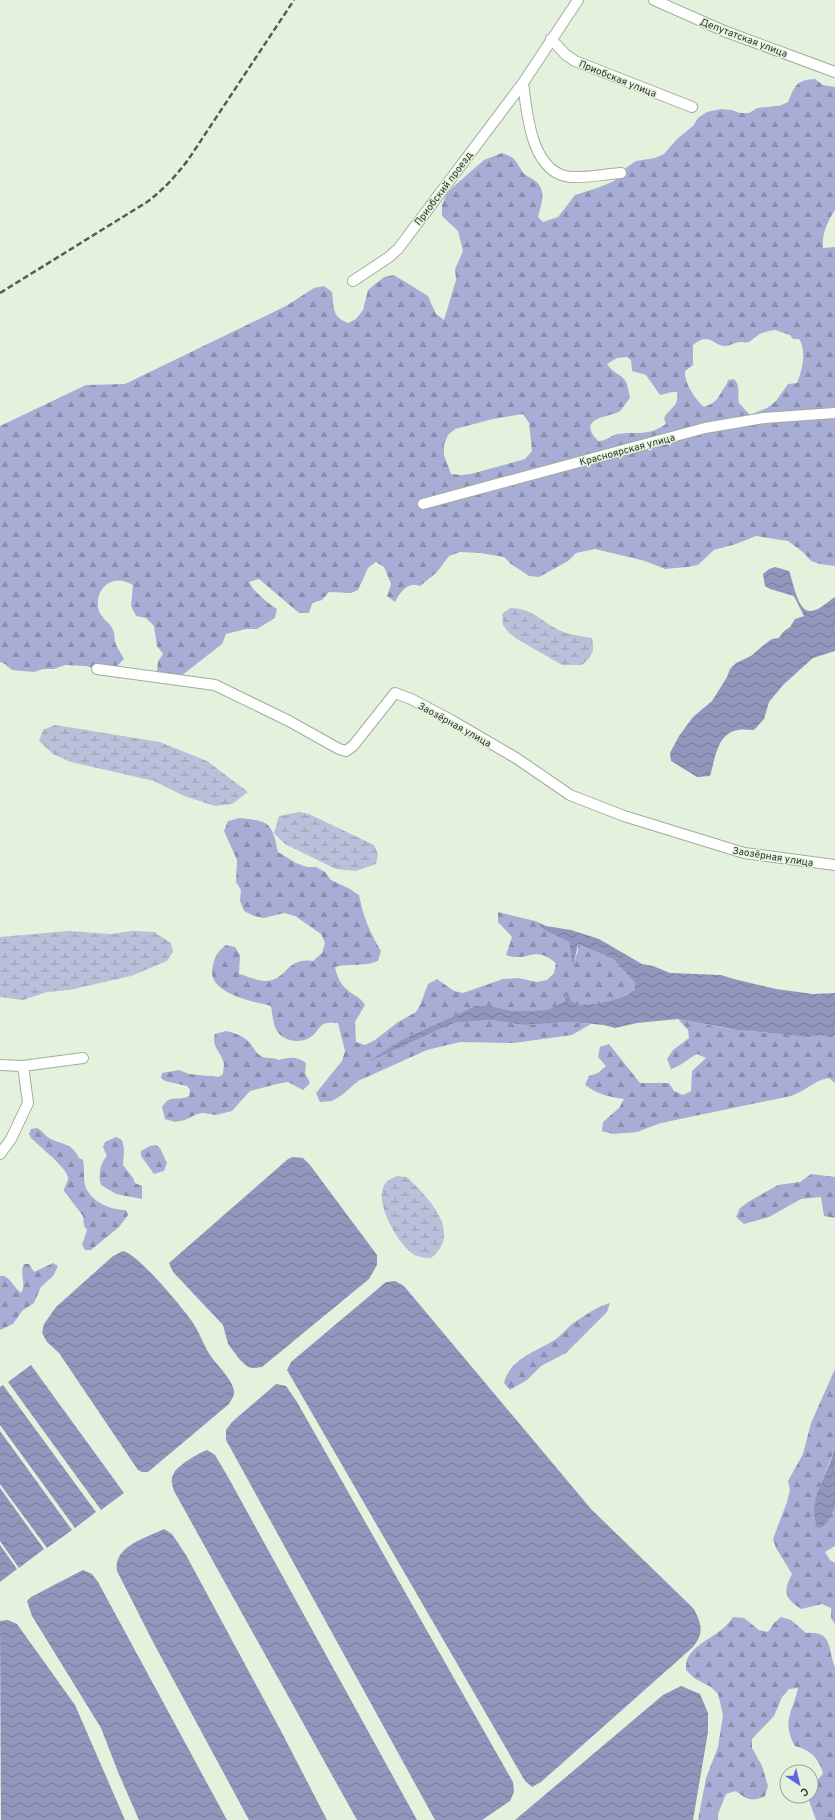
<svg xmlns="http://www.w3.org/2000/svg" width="835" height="1820" font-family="Overpass,sans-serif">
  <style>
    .forest { fill: url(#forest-firs); fill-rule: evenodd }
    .wetland { fill: url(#wetland-marsh) }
    .water { fill: url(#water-waves) }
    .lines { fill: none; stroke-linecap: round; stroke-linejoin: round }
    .minor-casing { stroke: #a1ae9a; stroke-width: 12 }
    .minor { stroke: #fff; stroke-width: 10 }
    .rail { stroke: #555c51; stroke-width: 2.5; stroke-dasharray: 6 3; stroke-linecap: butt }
    .labels { text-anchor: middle; stroke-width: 3; stroke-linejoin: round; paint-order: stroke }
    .street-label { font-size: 10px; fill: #32372f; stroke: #e4f2dd }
  </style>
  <defs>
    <pattern id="forest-firs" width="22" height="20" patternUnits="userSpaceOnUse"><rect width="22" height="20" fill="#a7add5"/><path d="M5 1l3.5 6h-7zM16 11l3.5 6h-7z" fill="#898ead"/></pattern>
    <pattern id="wetland-marsh" width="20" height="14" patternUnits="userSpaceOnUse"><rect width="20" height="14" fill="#bbbfda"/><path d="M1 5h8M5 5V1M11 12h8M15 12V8" fill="none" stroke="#999cb1"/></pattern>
    <pattern id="water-waves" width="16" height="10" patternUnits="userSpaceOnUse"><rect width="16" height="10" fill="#9096bc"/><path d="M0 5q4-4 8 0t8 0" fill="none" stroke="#767b99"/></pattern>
  </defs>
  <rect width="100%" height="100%" fill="#e4f2dd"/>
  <path class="forest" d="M 815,79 L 823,85 L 835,87 L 835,210 C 827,222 822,234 823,248 L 835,247 L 835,566 L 820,564 L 811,561 L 804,553 L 788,541 L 756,536 L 736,544 L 714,550 L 698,565 L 687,567 L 665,569 L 645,561 L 595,549 L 576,553 L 568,561 L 539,577 L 529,576 L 511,564 L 504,557 L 480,553 L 460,552 L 449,556 L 437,572 L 420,586 C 408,581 400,592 395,602 L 387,596 L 391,584 L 384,567 L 376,562 L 368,568 L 358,590 L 351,593 L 329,592 L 322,600 L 312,603 L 309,613 L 299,613 L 259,579 L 249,582 C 253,591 268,603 277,609 L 275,618 L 257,629 L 246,629 L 226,634 L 222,644 L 181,676 L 168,676 L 157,671 L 158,661 L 163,654 L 157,646 L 154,626 L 146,618 L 136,616 L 131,606 L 133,585 C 125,581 118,578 109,583 C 99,588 94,604 101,615 C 105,621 110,623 113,630 C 115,633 114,638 115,642 C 117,648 121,653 124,659 L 117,666 L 97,669 L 86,666 L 65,665 L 54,669 L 43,669 L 34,672 L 12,670 L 5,664 L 0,662 L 0,426 L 86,385 L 125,384 L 286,306 L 314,288 L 324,286 L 332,292 C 334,308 332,317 348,323 L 356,319 L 363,310 L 368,290 L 384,277 L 394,275 L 428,296 L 436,314 L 444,320 L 456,280 L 455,269 L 463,251 L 458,231 L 442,216 L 442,205 L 446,195 L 453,187 L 484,160 L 502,153 C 516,158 514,159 522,171 C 524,175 531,178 534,180 C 548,190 541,204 538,217 L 543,222 L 558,217 L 575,195 L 600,187 L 614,181 L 627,167 L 636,161 L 655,158 L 664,154 L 677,139 L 693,126 L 698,118 L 707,112 L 721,109 L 732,110 L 740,113 L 749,113 L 757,108 L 779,106 L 788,102 C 795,86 796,80 815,79 ZM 775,330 L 790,335 L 793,339 L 799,339 C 807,351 802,371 797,383 L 788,384 L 776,401 L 767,408 L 750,415 L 739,403 C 737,394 741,386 734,379 L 728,380 C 727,385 725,386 722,391 C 717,400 715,403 704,407 C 695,399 684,383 685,371 L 693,365 L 693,345 C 710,331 713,346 725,346 C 730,346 735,342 740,342 C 743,342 746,343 749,342 C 752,340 754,338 757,336 C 762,332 768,331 775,330 ZM 627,357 L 631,360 L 632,371 L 646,375 L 660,395 L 672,392 L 677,392 C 680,406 669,408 664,418 L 666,424 C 646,437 639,431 618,434 C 610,435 606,442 598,441 C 574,416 614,417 620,411 C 624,407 626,402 630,398 C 629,393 628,386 626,382 C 622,374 612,373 607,364 L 617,358 ZM 523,414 L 529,423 L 532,451 L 525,459 L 471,474 L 461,475 L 451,474 L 444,455 L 444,445 L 448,435 L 455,429 L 493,419 Z
    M 239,818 C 269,821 272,822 278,852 L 296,863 L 307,867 L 316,867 L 325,872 L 331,880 L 350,889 L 359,895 C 363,916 370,933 381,951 L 378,961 C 364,967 350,963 335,967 C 337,977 341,986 350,992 C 357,998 358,995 365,1005 L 355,1022 L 356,1042 L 365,1045 L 375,1040 L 398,1022 L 416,1012 L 421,1003 L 428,984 L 437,979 L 454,991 L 463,993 L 503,979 L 518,978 L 537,982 L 547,980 L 554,973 L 556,963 C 533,944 529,963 506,955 L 512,937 L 498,922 L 498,912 L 535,921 L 544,930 L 569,942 L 573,963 L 578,951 L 578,944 L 613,959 L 635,983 L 635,989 C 620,1001 596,1005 577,1006 L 571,1000 L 567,992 L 564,1002 L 549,1009 L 530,1011 L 514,1011 L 490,1006 L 475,1006 L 401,1040 L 372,1060 L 454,1023 L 491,1020 L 524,1025 L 571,1022 L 591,1024 L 572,1035 L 514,1043 L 460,1042 L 427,1050 L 358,1081 L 342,1095 L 332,1101 L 320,1102 L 316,1093 L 342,1061 L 345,1051 L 338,1023 C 315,1021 323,1030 309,1038 C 298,1044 280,1041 275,1027 C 273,1021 272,1013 271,1006 C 252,1001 204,993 213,965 C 215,956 218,951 226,945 L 235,947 L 240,955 L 239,974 C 247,976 258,981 267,981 C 288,979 286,957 313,961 L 322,953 L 325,943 L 321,934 L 295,916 L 284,913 L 264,918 L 254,916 L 244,911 L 240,901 L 241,890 L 236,882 L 237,860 L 224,831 L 228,821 Z
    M 678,1019 C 699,1022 719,1028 739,1030 C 771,1034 803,1035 835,1035 L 835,1083 L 829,1078 C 814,1080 806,1091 791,1096 L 661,1123 L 637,1132 L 613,1134 L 602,1131 L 603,1122 L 619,1108 L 624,1099 C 609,1097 597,1094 585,1085 L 589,1076 L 598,1073 L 606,1066 L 598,1057 L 600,1047 L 609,1044 L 640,1083 L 669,1083 L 674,1091 L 683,1095 L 691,1091 L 692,1071 L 706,1058 L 697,1054 C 686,1060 683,1065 671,1069 L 667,1059 L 673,1050 L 689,1038 L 688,1030 Z
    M 226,1031 C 235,1033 245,1036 251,1044 C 254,1049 256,1053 261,1056 C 266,1059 273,1057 279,1060 C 289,1057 297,1056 306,1063 L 305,1073 L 310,1083 L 303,1090 L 288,1082 L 277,1084 L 250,1091 L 232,1111 L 216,1115 L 203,1113 L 197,1114 L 185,1120 L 175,1122 L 165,1119 L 162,1107 C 171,1093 178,1102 189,1096 L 190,1090 L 187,1086 L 165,1081 L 161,1078 L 162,1073 L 179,1070 L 189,1074 L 219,1077 L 223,1074 C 223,1070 225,1065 223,1061 C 220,1051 211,1046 215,1034 Z
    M 37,1128 C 42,1130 44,1135 49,1138 C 63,1146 70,1141 79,1158 L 83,1160 C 85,1168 83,1177 85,1185 C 90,1202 111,1210 126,1210 L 128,1215 L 119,1227 L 91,1250 L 85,1250 L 82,1245 L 87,1230 L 84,1226 L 83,1216 L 64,1191 C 64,1186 69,1182 68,1177 C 65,1166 40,1147 31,1138 L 29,1134 L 31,1129 Z
    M 116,1137 L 122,1140 L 124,1149 L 123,1165 L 133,1178 L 135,1183 L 142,1186 L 142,1199 L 116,1194 L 101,1185 C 98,1176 100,1163 107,1156 L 103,1147 L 105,1142 Z
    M 156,1145 L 160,1148 L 167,1163 L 164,1171 L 154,1174 L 141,1156 L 141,1151 L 150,1146 Z
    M 811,1174 L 835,1177 L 835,1218 L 824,1216 L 821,1197 L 801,1199 L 769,1217 L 744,1224 L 736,1217 L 740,1208 L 748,1202 L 778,1185 L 800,1182 Z
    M 53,1263 L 58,1266 L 53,1276 L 41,1287 L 34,1303 L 22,1311 L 13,1324 L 0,1330 L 0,1276 C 9,1274 13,1287 21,1293 C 27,1283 19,1274 24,1264 L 29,1264 L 34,1272 Z
    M 610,1303 L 607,1312 L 566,1353 L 541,1366 L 527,1380 L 510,1390 L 504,1383 C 510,1358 538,1351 556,1339 C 562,1335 567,1328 572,1324 C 584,1316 596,1307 610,1303 Z
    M 835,1369 L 835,1448 L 821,1484 L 815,1514 L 817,1527 L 835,1507 L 835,1546 L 825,1552 L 830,1560 L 835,1563 L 835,1624 L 831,1618 L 831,1608 L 822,1604 L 801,1609 C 784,1598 783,1591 792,1574 L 776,1548 L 773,1539 L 787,1502 L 790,1490 L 788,1481 L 803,1454 L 811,1423 Z
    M 733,1617 L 744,1618 L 759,1630 L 768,1632 L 774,1623 L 781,1617 L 791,1620 L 806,1633 C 834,1631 827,1649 835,1667 L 835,1820 L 816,1820 L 808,1798 L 811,1796 L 811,1789 L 823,1773 C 819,1758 809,1749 795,1746 C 781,1722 793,1711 798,1688 L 789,1689 L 782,1697 L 774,1716 L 752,1739 L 752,1748 L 762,1766 L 768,1786 L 765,1796 C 752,1802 747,1800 736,1791 L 726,1794 L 718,1814 L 718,1820 L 698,1820 L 706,1778 L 718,1747 L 723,1715 L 718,1694 L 711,1687 L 694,1678 L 686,1670 C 686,1666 686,1661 688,1657 C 699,1640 722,1635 733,1617 Z"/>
  <path class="wetland" d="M 510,608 C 531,607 543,623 561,631 C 570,635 582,636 592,638 C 595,652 592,656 582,665 L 562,665 L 517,639 L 509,633 L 503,625 L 502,614 Z
    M 55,725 L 160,742 L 207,761 L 248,792 L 232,804 L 215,806 L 184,796 L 154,781 L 71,762 L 53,754 L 39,741 L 43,730 Z
    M 299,812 L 309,814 L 374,845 L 378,854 L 376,864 L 356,871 L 336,869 L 285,844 L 274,833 L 279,816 Z
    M 69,931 L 111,934 L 132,931 L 154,932 L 171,943 L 173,952 L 167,961 L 131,976 L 69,990 L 47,992 L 23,1000 L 0,997 L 0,937 Z
    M 397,1176 L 407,1177 C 427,1197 464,1232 431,1258 C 424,1258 419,1257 413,1254 C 398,1244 376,1205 383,1188 C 385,1181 391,1179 397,1176 Z"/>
  <path class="water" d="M 775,567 L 789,571 C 793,580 797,611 810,611 C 819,611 828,601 835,597 L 835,651 L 813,658 L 783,685 L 769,702 L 764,719 L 754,730 C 749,730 744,729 738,730 C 717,733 715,760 710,776 L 697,777 L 671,761 L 670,753 L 679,736 L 693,717 L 712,701 L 727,677 L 730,669 L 736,663 L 751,656 L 765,644 L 772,639 L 779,638 L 783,632 L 790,627 L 795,619 L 804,616 L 794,596 L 770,589 L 765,586 L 763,574 L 769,569 Z
    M 535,921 L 546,926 L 571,930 L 599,939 L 642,964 L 653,966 L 670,973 L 721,975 L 734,979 L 776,989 L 813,994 L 835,993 L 835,1035 L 802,1036 L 770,1033 L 737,1030 L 678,1019 L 637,1023 L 615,1028 L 604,1025 L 571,1022 L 524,1025 L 491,1020 L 454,1023 L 368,1062 L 401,1040 L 475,1006 L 490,1006 L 514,1011 L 530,1011 L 549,1009 L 564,1002 L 567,991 L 571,1000 L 577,1005 C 595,1005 621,1001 635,989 L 635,983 L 613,959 L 578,944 C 577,952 574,958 573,966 L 569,942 L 544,930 Z
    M 293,1157 L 303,1158 L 310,1165 L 377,1255 L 377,1265 L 369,1279 L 262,1367 L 253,1368 L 248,1367 L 240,1360 L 228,1344 L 223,1325 L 173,1272 L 169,1263 L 288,1159 Z
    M 123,1251 C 138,1254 181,1306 191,1320 C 199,1331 203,1344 210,1355 C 216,1364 233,1380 234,1391 C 235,1396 231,1400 229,1404 L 148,1472 L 142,1472 L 138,1470 L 59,1353 L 47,1342 L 42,1333 L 44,1324 L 56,1307 L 113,1256 Z
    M 395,1281 L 404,1286 L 591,1509 L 694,1609 C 702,1625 704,1633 693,1647 L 541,1782 L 532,1787 L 525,1781 L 287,1370 L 291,1362 L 386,1282 Z
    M 31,1365 L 124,1493 L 101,1510 L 8,1382 Z
    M 276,1384 L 286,1386 L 297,1402 L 513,1782 L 514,1792 L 510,1801 L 482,1820 L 435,1820 L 226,1440 L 226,1430 L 232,1422 Z
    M 3,1385 L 96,1512 L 75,1528 L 0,1425 L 0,1387 Z
    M 0,1431 L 72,1530 L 47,1548 L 0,1484 Z
    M 835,1448 L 835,1507 L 827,1523 L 820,1528 L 817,1527 C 810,1506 818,1490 826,1472 C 830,1464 832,1456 835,1448 Z
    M 207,1450 L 215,1455 L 228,1477 L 417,1820 L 357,1820 L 174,1491 C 172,1485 170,1479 174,1473 C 178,1465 199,1453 207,1450 Z
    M 0,1488 L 44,1549 L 19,1568 L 0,1541 Z
    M 164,1529 L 172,1534 L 186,1555 L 281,1731 L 327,1820 L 249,1820 L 153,1642 L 117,1571 C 113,1546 146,1538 164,1529 Z
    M 0,1545 L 17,1569 L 0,1582 Z
    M 83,1570 L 92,1574 L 98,1582 L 227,1820 L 139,1820 L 118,1772 L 101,1728 L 32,1616 L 27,1601 L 31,1597 Z
    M 8,1620 L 17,1624 L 75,1705 L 125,1820 L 1,1820 L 0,1621 Z
    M 681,1686 L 700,1694 L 708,1713 L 708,1732 L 693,1820 L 515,1820 L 663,1695 Z"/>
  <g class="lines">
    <defs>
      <path id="minor" d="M 654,0 L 724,31 L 835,72
        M 551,39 L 566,55 L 575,61 L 692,107
        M 523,83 C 527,113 531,174 571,177 C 587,178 605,174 621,173
        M 353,281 L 389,257 L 398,249 L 523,83 L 578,0
        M 423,504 L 705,428 L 764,418 L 835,413
        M 97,669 L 215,685 L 289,721 L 339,749 L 346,751 L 353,746 L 395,693 L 411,699 L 451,720 L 516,758 L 570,795 L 624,816 L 744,853 L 835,865
        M 0,1065 L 23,1066 L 83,1058
        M 0,1154 L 11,1139 L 28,1103 L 23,1066"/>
    </defs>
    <use href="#minor" class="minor-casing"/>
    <use href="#minor" class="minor"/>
    <path class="rail" d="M 0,293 L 147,202 C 163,190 175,177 188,160 L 294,0"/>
  </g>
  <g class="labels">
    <g class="street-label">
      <text transform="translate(744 37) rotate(21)" y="4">Депутатская улица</text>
      <text transform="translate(618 78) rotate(22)" y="4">Приобская улица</text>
      <text transform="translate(443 188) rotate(-53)" y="4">Приобский проезд</text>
      <text transform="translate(627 449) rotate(-15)" y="4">Красноярская улица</text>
      <text transform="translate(455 724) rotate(29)" y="4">Заозёрная улица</text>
      <text transform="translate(773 856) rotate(9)" y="4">Заозёрная улица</text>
    </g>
  </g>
  <g transform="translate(799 1784) rotate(145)"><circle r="19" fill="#e4f2dd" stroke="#9da797"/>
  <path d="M0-3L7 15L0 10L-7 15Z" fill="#6365de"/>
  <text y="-6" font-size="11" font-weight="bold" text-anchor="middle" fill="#32372f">С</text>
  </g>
</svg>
